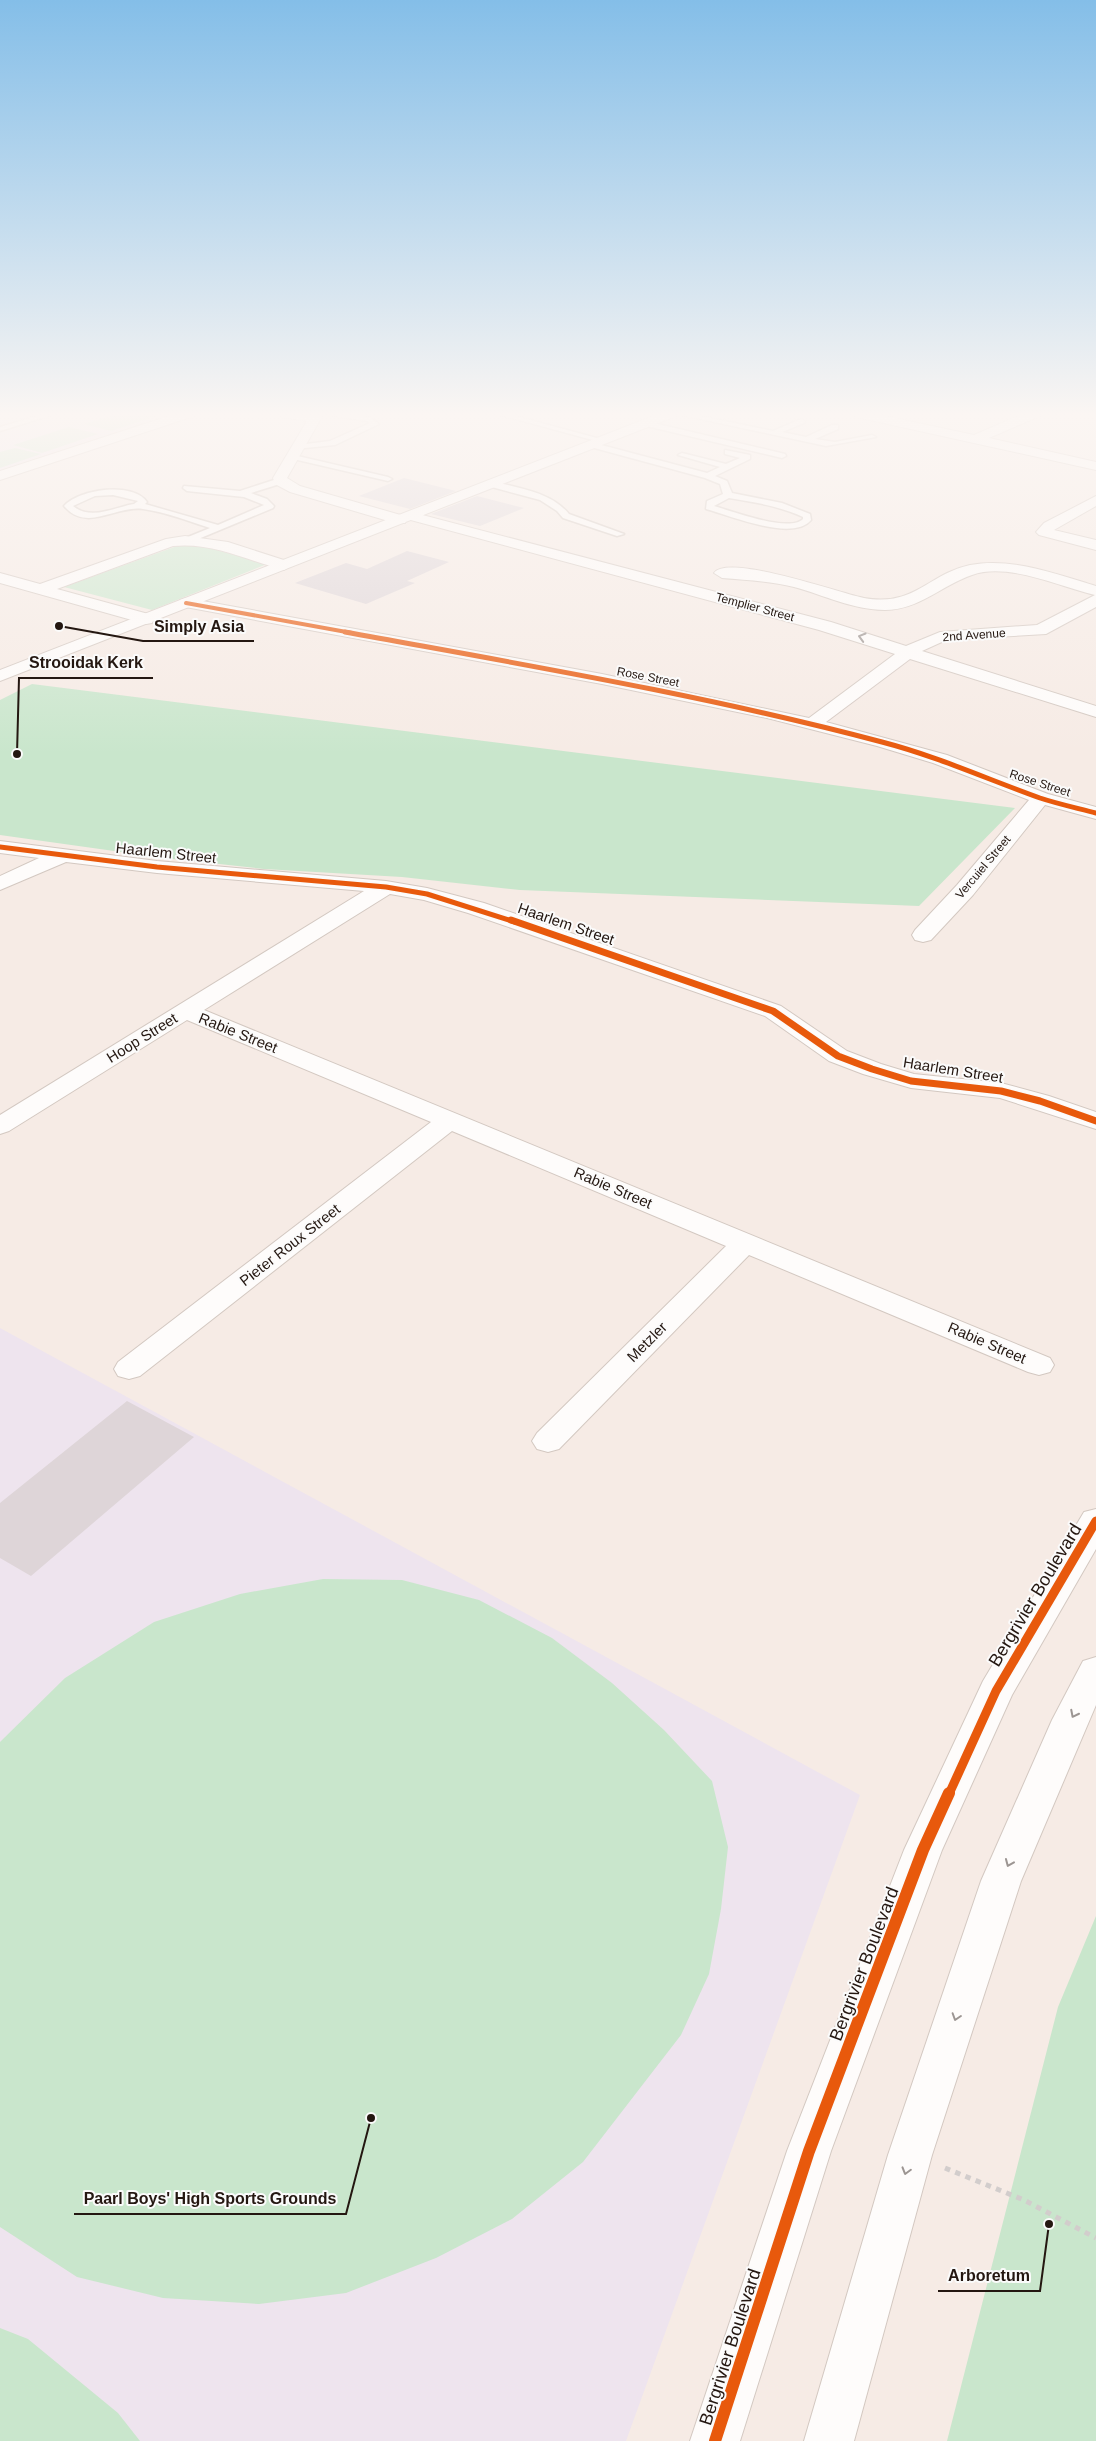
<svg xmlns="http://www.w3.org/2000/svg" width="1096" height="2441" font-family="Helvetica,sans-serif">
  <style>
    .commercial { fill: #eee4ee }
    .green { fill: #c9e6cc }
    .building { fill: #ded5d8 }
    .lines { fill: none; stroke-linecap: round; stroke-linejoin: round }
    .lane-casing { stroke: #d3c8c1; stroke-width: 3 }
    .street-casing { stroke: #d3c8c1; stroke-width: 2 }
    .secondary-casing { stroke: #d3c8c1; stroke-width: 2 }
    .primary-casing { stroke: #d3c8c1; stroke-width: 2 }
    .path { stroke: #d2cdcc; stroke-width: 5; stroke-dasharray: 5.5 5.5; stroke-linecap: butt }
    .lane { fill: #fefcfb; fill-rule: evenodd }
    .street { fill: #fefcfb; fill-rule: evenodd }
    .secondary { fill: #fefcfb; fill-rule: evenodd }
    .primary { fill: #fefcfb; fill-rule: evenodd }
    .cycleway-far4-casing { stroke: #fbfbfb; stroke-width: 5.5 }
    .cycleway-far3-casing { stroke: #fbfbfb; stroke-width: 8 }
    .cycleway-far2-casing { stroke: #fbfbfb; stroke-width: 10 }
    .cycleway-far1-casing { stroke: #fbfbfb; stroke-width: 12 }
    .cycleway-casing { stroke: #fbfbfb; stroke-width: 15 }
    .cycleway-far4 { stroke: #e8590c; stroke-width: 4 }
    .cycleway-far3 { stroke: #e8590c; stroke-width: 5 }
    .cycleway-far2 { stroke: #e8590c; stroke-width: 7 }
    .cycleway-far1 { stroke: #e8590c; stroke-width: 9 }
    .cycleway { stroke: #e8590c; stroke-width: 12 }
    .oneway { stroke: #9c9592 }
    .labels { text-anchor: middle; stroke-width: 4; stroke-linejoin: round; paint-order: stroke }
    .far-street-label { font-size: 12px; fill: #241711; stroke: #fbfbfb }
    .street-label { font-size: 15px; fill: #241711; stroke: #fbfbfb }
    .near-street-label { font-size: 18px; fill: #241711; stroke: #fbfbfb }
    .leader { fill: none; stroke: #241711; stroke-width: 2 }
    .callout-dot { fill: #241711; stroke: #fbfbfb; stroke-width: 2 }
    .callout-label { font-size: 16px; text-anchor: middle; font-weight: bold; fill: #241711; stroke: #fbfbfb; stroke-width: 4; stroke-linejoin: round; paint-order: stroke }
  </style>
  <rect width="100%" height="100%" fill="#f6ebe5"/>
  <path class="commercial" d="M 0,413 L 173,413 L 0,470 Z
    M 0,1328 L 860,1795 L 626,2441 L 0,2441 Z"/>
  <path class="green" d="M 120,413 L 166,413 L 111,431 L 84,424 Z
    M 69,427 L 98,434 L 42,453 L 13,445 Z
    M 15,448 L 41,454 L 0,468 L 0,452 Z
    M 188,542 L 267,564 L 152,610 L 64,587 Z
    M 32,684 L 1015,808 L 919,906 L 520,890 L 402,877 L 264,869 L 164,858 L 0,835 L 0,700 Z
    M 323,1579 L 402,1580 L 479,1600 L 552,1638 L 612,1683 L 664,1730 L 712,1781 L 728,1847 L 721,1909 L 709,1974 L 681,2035 L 583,2162 L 512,2219 L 436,2258 L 346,2293 L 259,2304 L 163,2298 L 77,2277 L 0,2227 L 0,1742 L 65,1678 L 154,1622 L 240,1594 Z
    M 1096,1916 L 1096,2441 L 947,2441 L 1058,2007 Z
    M 0,2328 L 28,2339 L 118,2413 L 140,2441 L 0,2441 Z"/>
  <path class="building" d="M 404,478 L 456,491 L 410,509 L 359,496 Z
    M 477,496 L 524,508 L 480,526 L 431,514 Z
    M 407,551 L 449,562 L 407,581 L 415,583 L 366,604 L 295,583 L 346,563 L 367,569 Z
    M 127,1401 L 194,1437 L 31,1576 L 0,1558 L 0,1503 Z"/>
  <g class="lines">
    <defs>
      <path id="lane" d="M 47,413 L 58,413 L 0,431 L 0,427 Z
        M 330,413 L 369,417 L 379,424 L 335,445 L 295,449 L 294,447 L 298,445 L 330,441 L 370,423 L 367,421 L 330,415 Z
        M 493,413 L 504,413 L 604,440 L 600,442 Z
        M 673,413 L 686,413 L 773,431 L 801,419 L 805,421 L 804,423 L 782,432 L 806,437 L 832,425 L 838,425 L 838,429 L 815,439 L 835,442 L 872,435 L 876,437 L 826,446 Z
        M 645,421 L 785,454 L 786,456 L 782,458 L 642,425 L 641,423 Z
        M 590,442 L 707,473 L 720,467 L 678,455 L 682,453 L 726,464 L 740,458 L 725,454 L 725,450 L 750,455 L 750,459 L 715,476 L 727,481 L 732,493 L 782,503 L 810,514 L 811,520 C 793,542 731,516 706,509 L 707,501 L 723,494 L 720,484 L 705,478 L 587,446 L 586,444 ZM 729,498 C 754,502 779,506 803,517 L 803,519 C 789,533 732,511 714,506 Z
        M 289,454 L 388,477 L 392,479 L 388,481 L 289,458 Z
        M 280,478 L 283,479 L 283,483 L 251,493 L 267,499 L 274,506 L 273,508 L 191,542 L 187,539 L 188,537 L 210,528 C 188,521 166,512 143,509 C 116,505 87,533 64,506 C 79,489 133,481 147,502 L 145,504 L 218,525 L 264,505 L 244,497 L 187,491 L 183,488 L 184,486 L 240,491 ZM 113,495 L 138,501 L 134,504 C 115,507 91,521 73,506 L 95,496 Z
        M 491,481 C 518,488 551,492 569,514 L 624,534 L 617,536 L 563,518 L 557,511 L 540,500 L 488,486 L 487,484 Z"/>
      <path id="street" d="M 178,413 L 195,413 L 194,416 L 0,480 L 0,471 Z
        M 276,413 L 324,413 L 287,478 L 300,486 L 404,516 L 406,513 L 411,512 L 831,622 L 906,646 L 940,632 L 1037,625 L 1095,595 C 1060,587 1008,562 972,575 C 942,585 919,610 885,610 C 853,610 824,595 794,587 C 770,581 746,580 722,578 L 714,573 C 728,553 842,594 864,598 C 915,607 928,574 970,565 C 1012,557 1056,574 1096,586 L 1096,607 L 1046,634 L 960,639 L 944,641 L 922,651 L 1096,706 L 1096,717 L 910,659 L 826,722 L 947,755 L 1048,794 L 1096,807 L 1096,819 L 1045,805 L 973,895 L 931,940 L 923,942 L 915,940 L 912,935 L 915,930 L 957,885 L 1029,800 L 933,763 L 877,746 L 767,718 L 602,684 L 180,606 L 178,603 L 180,600 L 186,598 L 602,674 L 809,718 L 895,654 L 819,630 L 407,519 L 405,523 L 395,523 L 290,492 L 275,484 L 273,478 L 307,421 L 282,417 Z
        M 850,413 L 871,413 L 974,435 L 1025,413 L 1041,413 L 1040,416 L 989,438 L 1096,462 L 1096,470 L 856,417 Z
        M 1096,496 L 1096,506 L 1054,530 L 1096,540 L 1096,550 L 1039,535 L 1036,532 L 1044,523 Z
        M 185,536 L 228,542 L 290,562 L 292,565 L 284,570 C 246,560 213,542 173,546 L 57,589 L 152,615 L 154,619 L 152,623 L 146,624 L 0,583 L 0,573 L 40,584 L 166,539 Z
        M 0,841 L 157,861 L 386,881 L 427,888 L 484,903 L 781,1006 L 847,1051 L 881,1064 L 914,1074 L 1001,1083 L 1049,1096 L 1096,1112 L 1096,1129 L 1000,1098 L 911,1088 L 863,1074 L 829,1061 L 765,1016 L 468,913 L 424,900 L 390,894 L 204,1010 L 1050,1358 L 1054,1365 L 1050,1372 L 1039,1375 L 1028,1372 L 749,1255 L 559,1449 L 548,1452 L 537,1449 L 532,1441 L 537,1433 L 726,1246 L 452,1131 L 140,1376 L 129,1379 L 118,1376 L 114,1369 L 118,1362 L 431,1122 L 187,1020 L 9,1131 L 0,1134 L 0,1115 L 364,891 L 157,873 L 66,862 L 0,890 L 0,876 L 39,858 L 0,853 Z"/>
      <path id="secondary" d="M 1096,1509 L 1096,1549 L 1012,1695 L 942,1850 L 831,2151 L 740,2441 L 690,2441 L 787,2151 L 904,1850 L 983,1681 L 1084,1512 Z
        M 1096,1657 L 1096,1705 L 1021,1881 L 932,2155 L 854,2441 L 804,2441 L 888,2155 L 981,1881 L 1052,1720 L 1083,1661 Z"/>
      <path id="primary" d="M 661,413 L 677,413 L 676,416 L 0,681 L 0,670 Z"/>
    </defs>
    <use href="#lane" class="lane-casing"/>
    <use href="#street" class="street-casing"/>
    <use href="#secondary" class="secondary-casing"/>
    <use href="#primary" class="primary-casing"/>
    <path class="path" d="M 945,2168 L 1024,2200 L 1096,2238"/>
    <use href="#lane" class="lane"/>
    <use href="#street" class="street"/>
    <use href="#secondary" class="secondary"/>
    <use href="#primary" class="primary"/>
    <defs>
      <path id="cycleway-far4" d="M 186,603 L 352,633"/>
      <path id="cycleway-far3" d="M 345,632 C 525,665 705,695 882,742 C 936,756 987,779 1040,798 C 1058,804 1077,808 1096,813
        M 0,847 L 157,867 L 386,887 L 427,894 L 515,922"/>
      <path id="cycleway-far2" d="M 511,920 L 773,1011 L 838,1056 L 872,1069 L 911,1081 L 1001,1091 L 1040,1101 L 1096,1121"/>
      <path id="cycleway-far1" d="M 949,1794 L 996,1691 L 1096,1521"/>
      <path id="cycleway" d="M 715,2441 L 809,2151 L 923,1850 L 949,1793"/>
    </defs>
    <use href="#cycleway-far4" class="cycleway-far4-casing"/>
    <use href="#cycleway-far3" class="cycleway-far3-casing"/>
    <use href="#cycleway-far2" class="cycleway-far2-casing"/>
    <use href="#cycleway-far1" class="cycleway-far1-casing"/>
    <use href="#cycleway" class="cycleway-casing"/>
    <use href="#cycleway-far4" class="cycleway-far4"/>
    <use href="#cycleway-far3" class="cycleway-far3"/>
    <use href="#cycleway-far2" class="cycleway-far2"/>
    <use href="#cycleway-far1" class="cycleway-far1"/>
    <use href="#cycleway" class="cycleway"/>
  </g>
  <defs><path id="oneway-chevron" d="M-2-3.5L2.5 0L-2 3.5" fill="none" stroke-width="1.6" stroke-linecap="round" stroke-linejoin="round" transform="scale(1.25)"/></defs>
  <g class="oneway">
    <use href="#oneway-chevron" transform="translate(862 637) rotate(-164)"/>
    <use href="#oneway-chevron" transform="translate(1074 1714) rotate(117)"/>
    <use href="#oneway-chevron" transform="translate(1009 1863) rotate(113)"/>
    <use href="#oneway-chevron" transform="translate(956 2017) rotate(108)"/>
    <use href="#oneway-chevron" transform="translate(906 2171) rotate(106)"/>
  </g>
  <linearGradient id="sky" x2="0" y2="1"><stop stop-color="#84bee8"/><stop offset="0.55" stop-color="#fbf6f3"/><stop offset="1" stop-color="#fbf6f3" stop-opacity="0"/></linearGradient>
  <rect width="1096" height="754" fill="url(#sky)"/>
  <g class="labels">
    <g class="far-street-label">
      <text transform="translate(755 607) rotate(15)" y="4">Templier Street</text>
      <text transform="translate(974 635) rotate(-4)" y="4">2nd Avenue</text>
      <text transform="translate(648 677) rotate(11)" y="4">Rose Street</text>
      <text transform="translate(1040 783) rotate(18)" y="4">Rose Street</text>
      <text transform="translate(983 867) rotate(-50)" y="4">Vercuiel Street</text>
    </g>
    <g class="street-label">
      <text transform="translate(166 853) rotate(6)" y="5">Haarlem Street</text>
      <text transform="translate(566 924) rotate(19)" y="5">Haarlem Street</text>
      <text transform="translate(238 1033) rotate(22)" y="5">Rabie Street</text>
      <text transform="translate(142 1038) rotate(-32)" y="5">Hoop Street</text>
      <text transform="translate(953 1070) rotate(9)" y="5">Haarlem Street</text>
      <text transform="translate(613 1188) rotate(23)" y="5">Rabie Street</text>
      <text transform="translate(290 1245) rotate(-38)" y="5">Pieter Roux Street</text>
      <text transform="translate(647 1342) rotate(-45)" y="5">Metzler</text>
      <text transform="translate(987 1343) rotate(23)" y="5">Rabie Street</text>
    </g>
    <g class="near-street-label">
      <text transform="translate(1035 1595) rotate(-59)" y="6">Bergrivier Boulevard</text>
      <text transform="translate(864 1964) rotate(-69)" y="6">Bergrivier Boulevard</text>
      <text transform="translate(730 2347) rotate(-72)" y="6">Bergrivier Boulevard</text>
    </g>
  </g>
  <path class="leader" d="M59 626L143 641H254M17 754L19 678H153M371 2118L346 2214H74M1049 2224L1040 2291H938"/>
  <g class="callout-dot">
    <circle cx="59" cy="626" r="5"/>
    <circle cx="17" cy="754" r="5"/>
    <circle cx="371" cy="2118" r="5"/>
    <circle cx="1049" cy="2224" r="5"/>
  </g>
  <g class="callout-label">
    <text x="199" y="632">Simply Asia</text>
    <text x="86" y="668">Strooidak Kerk</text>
    <text x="210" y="2204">Paarl Boys' High Sports Grounds</text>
    <text x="989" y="2281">Arboretum</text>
  </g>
</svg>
